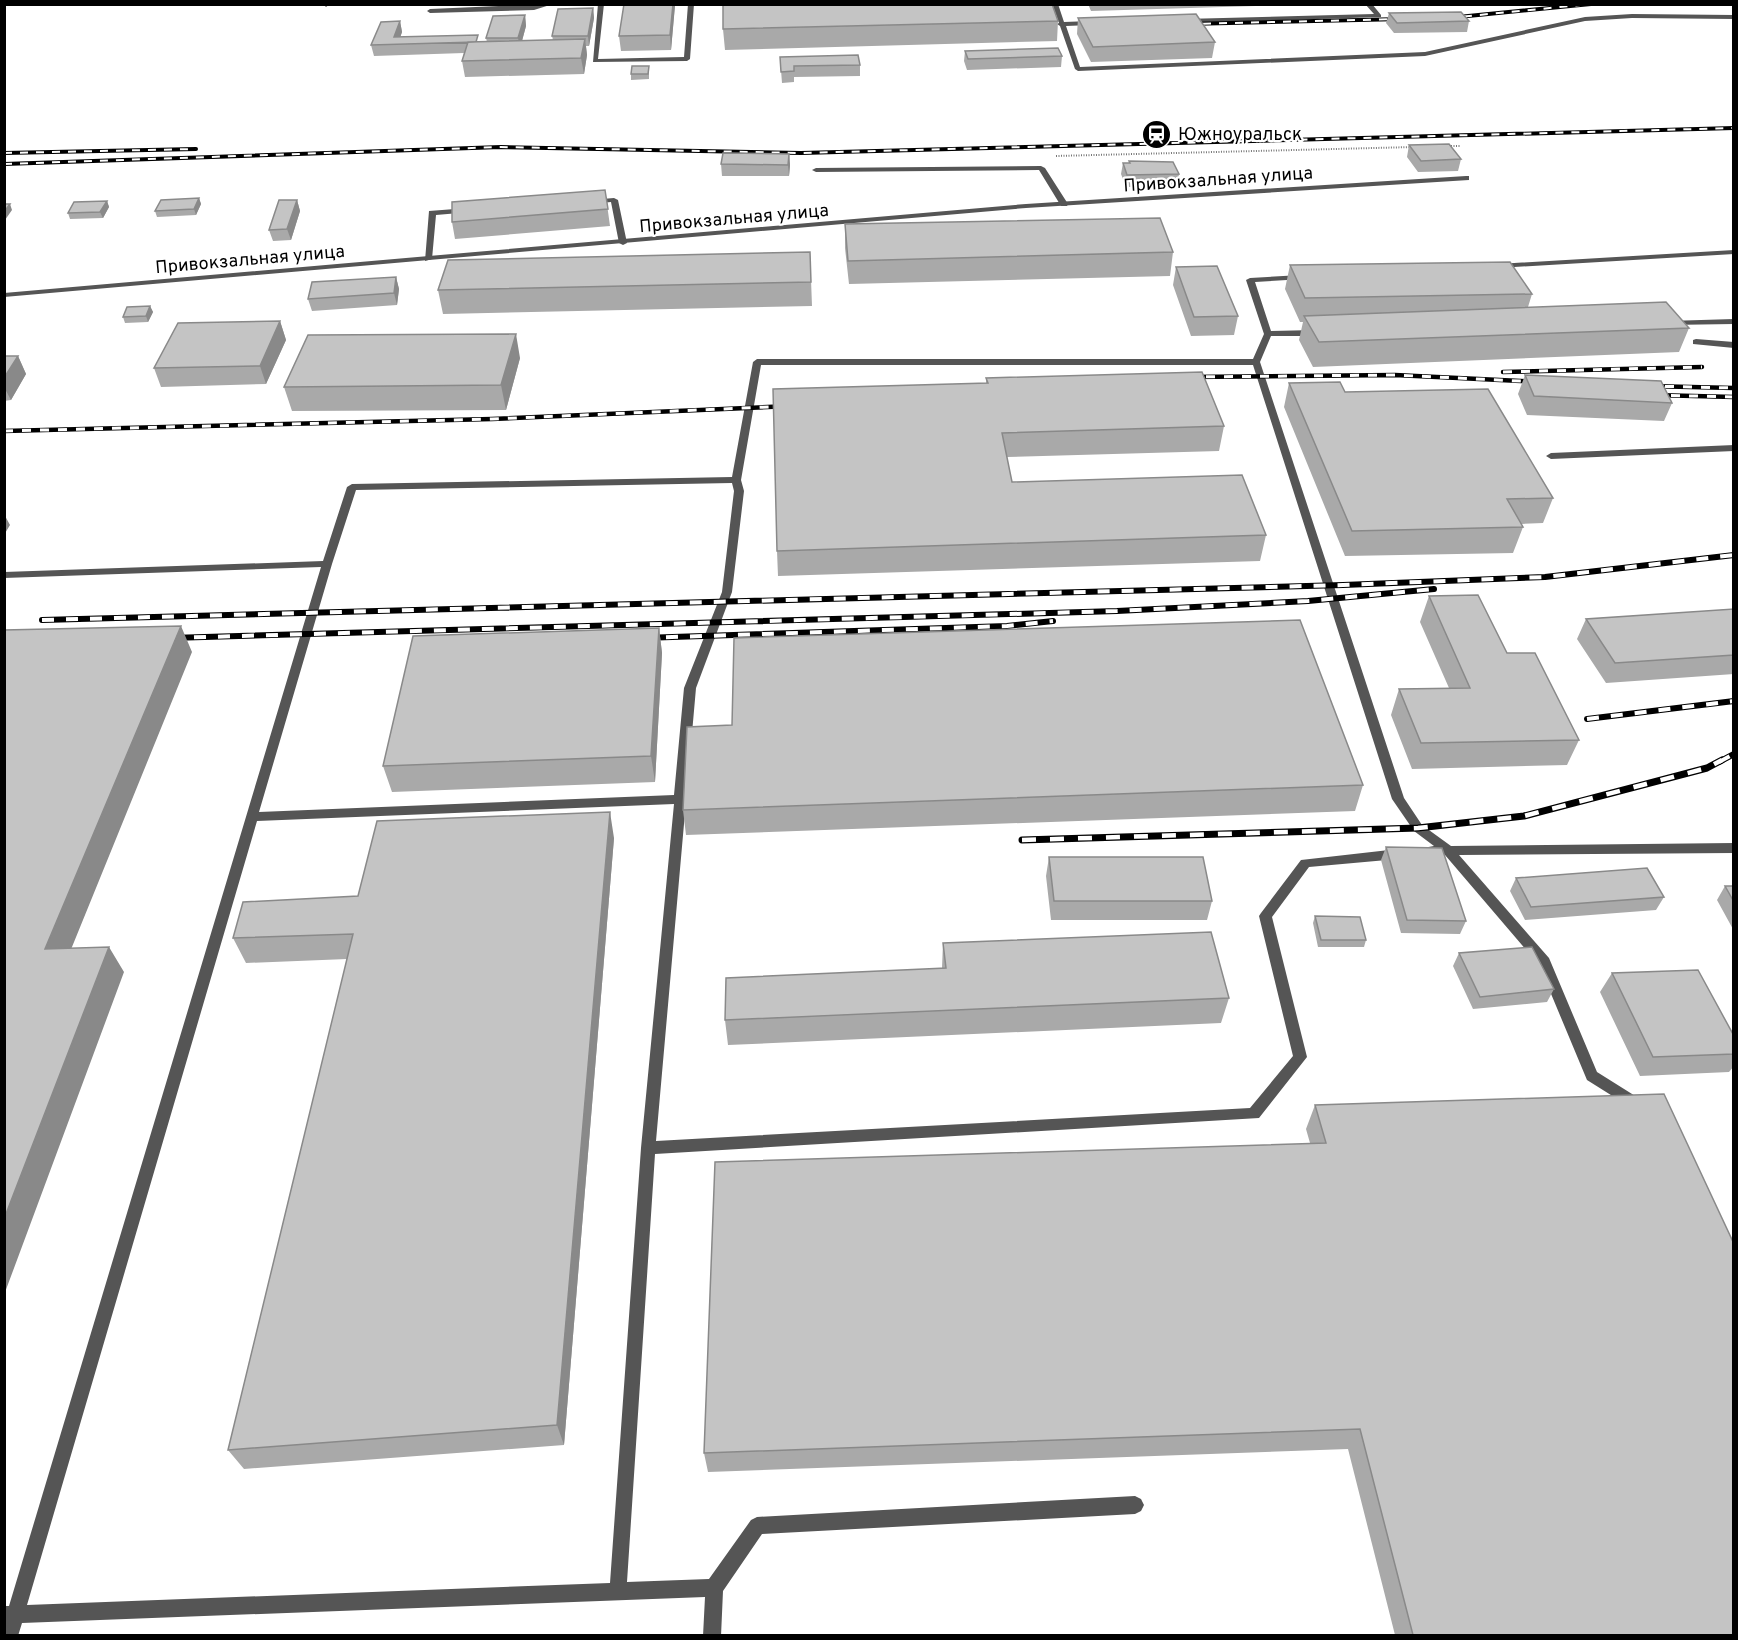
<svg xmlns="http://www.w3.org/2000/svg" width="1738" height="1640" font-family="Overpass,sans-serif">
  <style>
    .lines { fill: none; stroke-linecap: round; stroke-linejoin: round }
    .path { stroke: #777; stroke-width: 2; stroke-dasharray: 1 1.5; stroke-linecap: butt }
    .lane { fill: #555; fill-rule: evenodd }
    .street { fill: #555; fill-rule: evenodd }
    .rail-far3-casing { stroke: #000; stroke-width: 4 }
    .rail-far2-casing { stroke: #000; stroke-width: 4.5 }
    .rail-far1-casing { stroke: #000; stroke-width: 6 }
    .rail-casing { stroke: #000; stroke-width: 7 }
    .rail-far3 { stroke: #fff; stroke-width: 2; stroke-dasharray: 8; stroke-linecap: butt }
    .rail-far2 { stroke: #fff; stroke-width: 3; stroke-dasharray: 9; stroke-linecap: butt }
    .rail-far1 { stroke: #fff; stroke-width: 4; stroke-dasharray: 12; stroke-linecap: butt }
    .rail { stroke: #fff; stroke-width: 4.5; stroke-dasharray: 14; stroke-linecap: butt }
    .wall { fill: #a9a9a9 }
    .shaded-wall { fill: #898989 }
    .building { fill: #c4c4c4; stroke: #898989; stroke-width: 1.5 }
    .labels { text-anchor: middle; stroke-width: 4.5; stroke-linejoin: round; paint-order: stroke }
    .far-poi-label { font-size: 18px; fill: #000; stroke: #fff; text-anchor: start }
    .far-street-label { font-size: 18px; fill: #000; stroke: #fff }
  </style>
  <rect width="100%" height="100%" fill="#fff"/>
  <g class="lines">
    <path class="path" d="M 1446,146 L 1460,146
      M 1056,156 L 1414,147"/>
    <path class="lane" d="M 323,4 L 330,4 L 326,7 Z
      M 541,4 L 553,4 L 534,10 L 430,13 L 427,11 L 430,9 Z
      M 598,4 L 604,4 L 598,59 L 684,57 L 688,4 L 694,4 L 690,59 L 687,61 L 593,62 Z
      M 1052,4 L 1058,4 L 1064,22 L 1091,21 L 1094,23 L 1091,25 L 1066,26 L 1080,67 L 1425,52 L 1585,17 L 1632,14 L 1734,15 L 1734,19 L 1632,18 L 1585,21 L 1425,56 L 1078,71 L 1075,69 L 1060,26 L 1057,24 L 1059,23 Z
      M 1365,4 L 1372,4 L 1381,15 L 1381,17 L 1184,23 L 1181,21 L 1184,19 L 1374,14 Z
      M 1041,166 L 1045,168 L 1068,204 L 1067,206 L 1061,206 L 1039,170 L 816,172 L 812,170 L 816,168 Z
      M 614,198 L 618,200 L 627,243 L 623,245 L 619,243 L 611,202 L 590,204 L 586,202 L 590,200 Z
      M 468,208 L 472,210 L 471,212 L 436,215 L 432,259 L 425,261 L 429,211 Z
      M 1734,250 L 1734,254 L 1498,268 L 1494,266 L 1498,264 Z
      M 1301,275 L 1305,277 L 1304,279 L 1255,282 L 1271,331 L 1315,330 L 1319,333 L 1315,336 L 1271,336 L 1260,362 L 1404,798 L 1422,825 L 1451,846 L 1734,843 L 1734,853 L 1459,855 L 1549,958 L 1597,1072 L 1640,1099 L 1642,1103 L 1640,1107 L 1635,1109 L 1630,1107 L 1587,1080 L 1539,965 L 1445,855 L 1423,854 L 1421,851 L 1423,848 L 1434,846 L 1414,831 L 1392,799 L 1253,365 L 761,365 L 741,480 L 744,491 L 732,592 L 696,688 L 656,1141 L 1250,1108 L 1293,1056 L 1259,916 L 1261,913 L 1301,860 L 1398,849 L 1402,851 L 1404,854 L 1402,857 L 1398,859 L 1309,867 L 1272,917 L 1307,1057 L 1259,1118 L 655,1154 L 627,1582 L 709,1579 L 751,1520 L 757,1517 L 1135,1496 L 1141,1499 L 1144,1505 L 1141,1511 L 1135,1514 L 762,1534 L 723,1591 L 721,1636 L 703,1636 L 705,1597 L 22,1623 L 18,1636 L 4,1636 L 4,1606 L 9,1606 L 321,567 L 4,578 L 4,572 L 323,561 L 347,487 L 352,484 L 732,477 L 753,362 L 757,359 L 1253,359 L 1264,334 L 1246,280 L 1250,278 ZM 732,483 L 734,491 L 722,592 L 684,688 L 674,795 L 259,812 L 332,564 L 356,490 ZM 674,804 L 641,1148 L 610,1583 L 27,1605 L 257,821 Z
      M 1734,319 L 1734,324 L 1668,325 L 1664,323 L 1668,321 Z
      M 1696,339 L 1734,342 L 1734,348 L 1693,344 L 1693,340 Z
      M 1734,445 L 1734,451 L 1551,459 L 1546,456 L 1551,453 Z"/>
    <path class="street" d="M 1466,176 L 1469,176 L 1469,180 L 1026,208 L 4,297 L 4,293 L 1026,204 Z"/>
    <defs>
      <path id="rail-far3" d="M 1448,18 L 1591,4
        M 1187,24 L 1403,19
        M 4,153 L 196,149
        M 4,164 L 501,147 L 801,153 L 1734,128"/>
      <path id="rail-far2" d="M 1503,372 L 1702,367
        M 1188,377 L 1395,375 L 1539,382
        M 1647,386 L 1734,388
        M 1653,395 L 1734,397
        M 4,431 L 492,419 L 790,406"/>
      <path id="rail-far1" d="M 42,620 L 1343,585 L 1545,577 L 1734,555
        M 170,638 L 1117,611 L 1308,601 L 1434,589
        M 642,638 L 1007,626 L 1053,621
        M 1587,719 L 1734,701
        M 1719,762 L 1734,754"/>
      <path id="rail" d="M 1022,840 L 1418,828 L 1524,816 L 1707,768 L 1722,760"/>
    </defs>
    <use href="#rail-far3" class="rail-far3-casing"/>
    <use href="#rail-far2" class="rail-far2-casing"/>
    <use href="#rail-far1" class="rail-far1-casing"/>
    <use href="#rail" class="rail-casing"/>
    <use href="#rail-far3" class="rail-far3"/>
    <use href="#rail-far2" class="rail-far2"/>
    <use href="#rail-far1" class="rail-far1"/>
    <use href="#rail" class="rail"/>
  </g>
  <path class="wall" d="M 399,4 L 426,4 L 400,6 Z
    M 624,4 L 675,4 L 671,50 L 621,51 L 619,36 Z
    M 1088,4 L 1321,4 L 1091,11 Z
    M 593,8 L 594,18 L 589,46 L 586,46 L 587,55 L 584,74 L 465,77 L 462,61 L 464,53 L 374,56 L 371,45 L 400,21 L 402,32 L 400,37 L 487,42 L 486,38 L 525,15 L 526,26 L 522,41 L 553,40 L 552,36 Z
    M 1389,13 L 1469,21 L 1467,32 L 1394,33 L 1386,23 Z
    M 1078,18 L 1215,42 L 1212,58 L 1091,62 L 1077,34 Z
    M 1058,21 L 1057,41 L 725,50 L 723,29 Z
    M 965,51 L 1062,56 L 1061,67 L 967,70 L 964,61 Z
    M 780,57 L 860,65 L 860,76 L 794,77 L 794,82 L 782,83 Z
    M 649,66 L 649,79 L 631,80 L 631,74 Z
    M 1409,145 L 1461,159 L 1458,171 L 1418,172 L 1407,157 Z
    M 789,154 L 790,165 L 789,176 L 722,176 L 721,164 Z
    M 1129,161 L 1179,174 L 1177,186 L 1126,187 L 1121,174 L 1123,163 L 1129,163 Z
    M 605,190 L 610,226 L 455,239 L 452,222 Z
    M 199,198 L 201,204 L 196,215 L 157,217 L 155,211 Z
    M 297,200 L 300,211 L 291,240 L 273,241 L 269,230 Z
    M 107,201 L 109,207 L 103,218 L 70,219 L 68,213 Z
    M 845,224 L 1173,252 L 1170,276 L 849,284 L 845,248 Z
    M 810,252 L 812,306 L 443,314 L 438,290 Z
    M 1290,265 L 1532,294 L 1528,307 L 1689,328 L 1679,352 L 1313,367 L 1299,340 L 1303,322 L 1300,322 L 1285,289 Z
    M 1176,267 L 1238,316 L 1234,335 L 1191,336 L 1173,285 Z
    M 396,277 L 399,289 L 397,305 L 312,311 L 308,299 Z
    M 150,306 L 153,312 L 148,322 L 125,323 L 123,317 Z
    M 280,321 L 286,340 L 266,384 L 161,387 L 154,368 Z
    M 4,356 L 18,356 L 26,374 L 11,400 L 4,401 Z
    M 520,358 L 506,410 L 292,411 L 284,387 Z
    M 1525,375 L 1672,403 L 1664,421 L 1527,415 L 1518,394 Z
    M 986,378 L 1224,426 L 1219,451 L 1007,457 L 1012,482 L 1266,535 L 1260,561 L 778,576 L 777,551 L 986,383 Z
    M 1289,383 L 1345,392 L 1553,498 L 1543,523 L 1521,524 L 1523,527 L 1513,553 L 1345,556 L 1284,407 Z
    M 1429,596 L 1507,653 L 1579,740 L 1567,765 L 1412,769 L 1391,715 L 1399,689 L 1449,688 L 1420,622 Z
    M 1734,609 L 1734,674 L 1606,683 L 1577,639 L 1586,619 Z
    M 659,628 L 662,653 L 655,782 L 392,792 L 383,766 Z
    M 1363,785 L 1355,811 L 686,835 L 683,810 Z
    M 614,838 L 564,1445 L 244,1469 L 228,1450 L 347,959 L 246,963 L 233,938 L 358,896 Z
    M 1386,847 L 1466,921 L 1460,934 L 1401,933 L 1381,860 Z
    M 1049,857 L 1212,901 L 1207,920 L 1051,920 L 1046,876 Z
    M 1516,878 L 1664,897 L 1656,910 L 1525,920 L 1510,891 Z
    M 1725,886 L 1734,886 L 1734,931 L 1717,900 Z
    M 1315,916 L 1366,940 L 1364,947 L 1318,947 L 1313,923 Z
    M 943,943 L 1229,998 L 1221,1023 L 728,1045 L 725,1020 L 942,968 Z
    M 1459,953 L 1554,989 L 1547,1002 L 1473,1009 L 1453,966 Z
    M 1612,973 L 1734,1036 L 1734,1066 L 1729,1072 L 1640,1076 L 1600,992 Z
    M 1315,1105 L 1734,1635 L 1395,1635 L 1348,1449 L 708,1472 L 704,1453 L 1310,1143 L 1306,1129 Z"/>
  <path class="shaded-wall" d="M 673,4 L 675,4 L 675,6 L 671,50 L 670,35 Z
    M 593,8 L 594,18 L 589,46 L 588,36 Z
    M 525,15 L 526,26 L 520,48 L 518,38 Z
    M 400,21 L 402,32 L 398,44 L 394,37 Z
    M 585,39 L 587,55 L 584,74 L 581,58 Z
    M 789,154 L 790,165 L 789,176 L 788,165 Z
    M 199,198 L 201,204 L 196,215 L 194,209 Z
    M 297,200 L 300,211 L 291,240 L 287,229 Z
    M 107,201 L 109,207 L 103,218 L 100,212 Z
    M 10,204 L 12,210 L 5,220 L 4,212 Z
    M 396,277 L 399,289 L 397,305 L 394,293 Z
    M 150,306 L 153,312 L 148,322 L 146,316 Z
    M 280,321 L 286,340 L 266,384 L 260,366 Z
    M 516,334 L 520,358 L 506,410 L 501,385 Z
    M 18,356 L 26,374 L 11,400 L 4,387 L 4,378 Z
    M 4,514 L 10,525 L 4,535 Z
    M 181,626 L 192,652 L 61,974 L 45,949 Z
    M 659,628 L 662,653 L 655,782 L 651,756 Z
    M 610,812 L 614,838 L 564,1445 L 557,1425 Z
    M 109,947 L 124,972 L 4,1295 L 4,1219 Z"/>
  <path class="building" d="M 624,4 L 673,4 L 670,35 L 619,36 Z
    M 723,4 L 1052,4 L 1058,21 L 723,29 Z
    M 593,8 L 588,36 L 552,36 L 558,9 Z
    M 1461,12 L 1469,21 L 1397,23 L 1389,13 Z
    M 1196,14 L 1215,42 L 1093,47 L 1078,18 Z
    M 525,15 L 518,38 L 486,38 L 493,16 Z
    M 400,21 L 394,37 L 478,35 L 476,42 L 371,45 L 381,22 Z
    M 585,39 L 581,58 L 462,61 L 468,42 Z
    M 1058,48 L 1062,56 L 968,59 L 965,51 Z
    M 858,55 L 860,65 L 794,66 L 794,71 L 781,72 L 780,57 Z
    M 632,66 L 649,66 L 648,74 L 631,74 Z
    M 1449,144 L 1461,159 L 1421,161 L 1409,145 Z
    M 723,153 L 789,154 L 788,165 L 721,164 Z
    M 1129,161 L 1173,162 L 1179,174 L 1127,175 L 1123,163 L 1130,163 Z
    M 605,190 L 608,209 L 452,222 L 452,202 Z
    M 199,198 L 194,209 L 155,211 L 161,200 Z
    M 279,200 L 297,200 L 287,229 L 269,230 Z
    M 107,201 L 100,212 L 68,213 L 74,202 Z
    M 4,204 L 10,204 L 4,212 Z
    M 1160,218 L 1173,252 L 848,261 L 845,224 Z
    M 810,252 L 811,282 L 438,290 L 448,260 Z
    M 1510,262 L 1532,294 L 1305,298 L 1290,265 Z
    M 1217,266 L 1238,316 L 1194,317 L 1176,267 Z
    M 396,277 L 394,293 L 308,299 L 312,282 Z
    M 1666,302 L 1689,328 L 1319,342 L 1304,316 Z
    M 150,306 L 146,316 L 123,317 L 127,307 Z
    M 280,321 L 260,366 L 154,368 L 178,323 Z
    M 516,334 L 501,385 L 284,387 L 308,335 Z
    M 4,356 L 18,356 L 4,378 Z
    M 1202,372 L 1224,426 L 1002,433 L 1012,482 L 1242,475 L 1266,535 L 777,551 L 773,389 L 988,383 L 986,378 Z
    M 1525,375 L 1661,381 L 1672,403 L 1534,396 Z
    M 1340,382 L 1345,392 L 1488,389 L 1553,498 L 1507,499 L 1523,527 L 1352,531 L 1289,383 Z
    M 1478,595 L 1507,653 L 1535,653 L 1579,740 L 1421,743 L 1399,689 L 1470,688 L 1429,596 Z
    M 1734,609 L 1734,655 L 1615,663 L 1586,619 Z
    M 1300,620 L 1363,785 L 683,810 L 687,727 L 732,725 L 734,638 Z
    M 181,626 L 45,949 L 109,947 L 4,1219 L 4,630 Z
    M 659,628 L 651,756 L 383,766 L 413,636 Z
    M 610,812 L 557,1425 L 228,1450 L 353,934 L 233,938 L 243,902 L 358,896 L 377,821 Z
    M 1386,847 L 1442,848 L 1466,921 L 1407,920 Z
    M 1049,857 L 1203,857 L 1212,901 L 1054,901 Z
    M 1647,868 L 1664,897 L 1531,907 L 1516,878 Z
    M 1725,886 L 1734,886 L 1734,902 Z
    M 1315,916 L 1360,917 L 1366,940 L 1321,940 Z
    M 1211,932 L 1229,998 L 725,1020 L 726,978 L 946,968 L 943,943 Z
    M 1532,947 L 1554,989 L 1480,997 L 1459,953 Z
    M 1698,970 L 1734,1036 L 1734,1054 L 1653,1057 L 1612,973 Z
    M 1664,1094 L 1734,1244 L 1734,1635 L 1413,1635 L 1360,1429 L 704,1453 L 715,1162 L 1326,1143 L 1315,1105 Z"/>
  <defs>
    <symbol id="station-disc" viewBox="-11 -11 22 22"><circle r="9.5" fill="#000" stroke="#fff"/><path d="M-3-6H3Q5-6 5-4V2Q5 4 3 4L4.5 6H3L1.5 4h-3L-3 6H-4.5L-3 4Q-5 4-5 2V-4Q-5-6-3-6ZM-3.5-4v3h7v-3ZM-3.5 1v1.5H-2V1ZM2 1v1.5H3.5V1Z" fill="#fff"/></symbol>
  </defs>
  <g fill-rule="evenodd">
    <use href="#station-disc" x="1140" y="118" width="33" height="33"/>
  </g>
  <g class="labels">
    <g class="far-poi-label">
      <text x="1178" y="140">Южноуральск</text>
    </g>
    <g class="far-street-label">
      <text transform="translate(1218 179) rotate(-4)" y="6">Привокзальная улица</text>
      <text transform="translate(734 218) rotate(-5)" y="6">Привокзальная улица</text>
      <text transform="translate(250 259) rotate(-5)" y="6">Привокзальная улица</text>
    </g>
  </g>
  <rect width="1738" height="1640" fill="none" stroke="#000000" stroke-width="12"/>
</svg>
